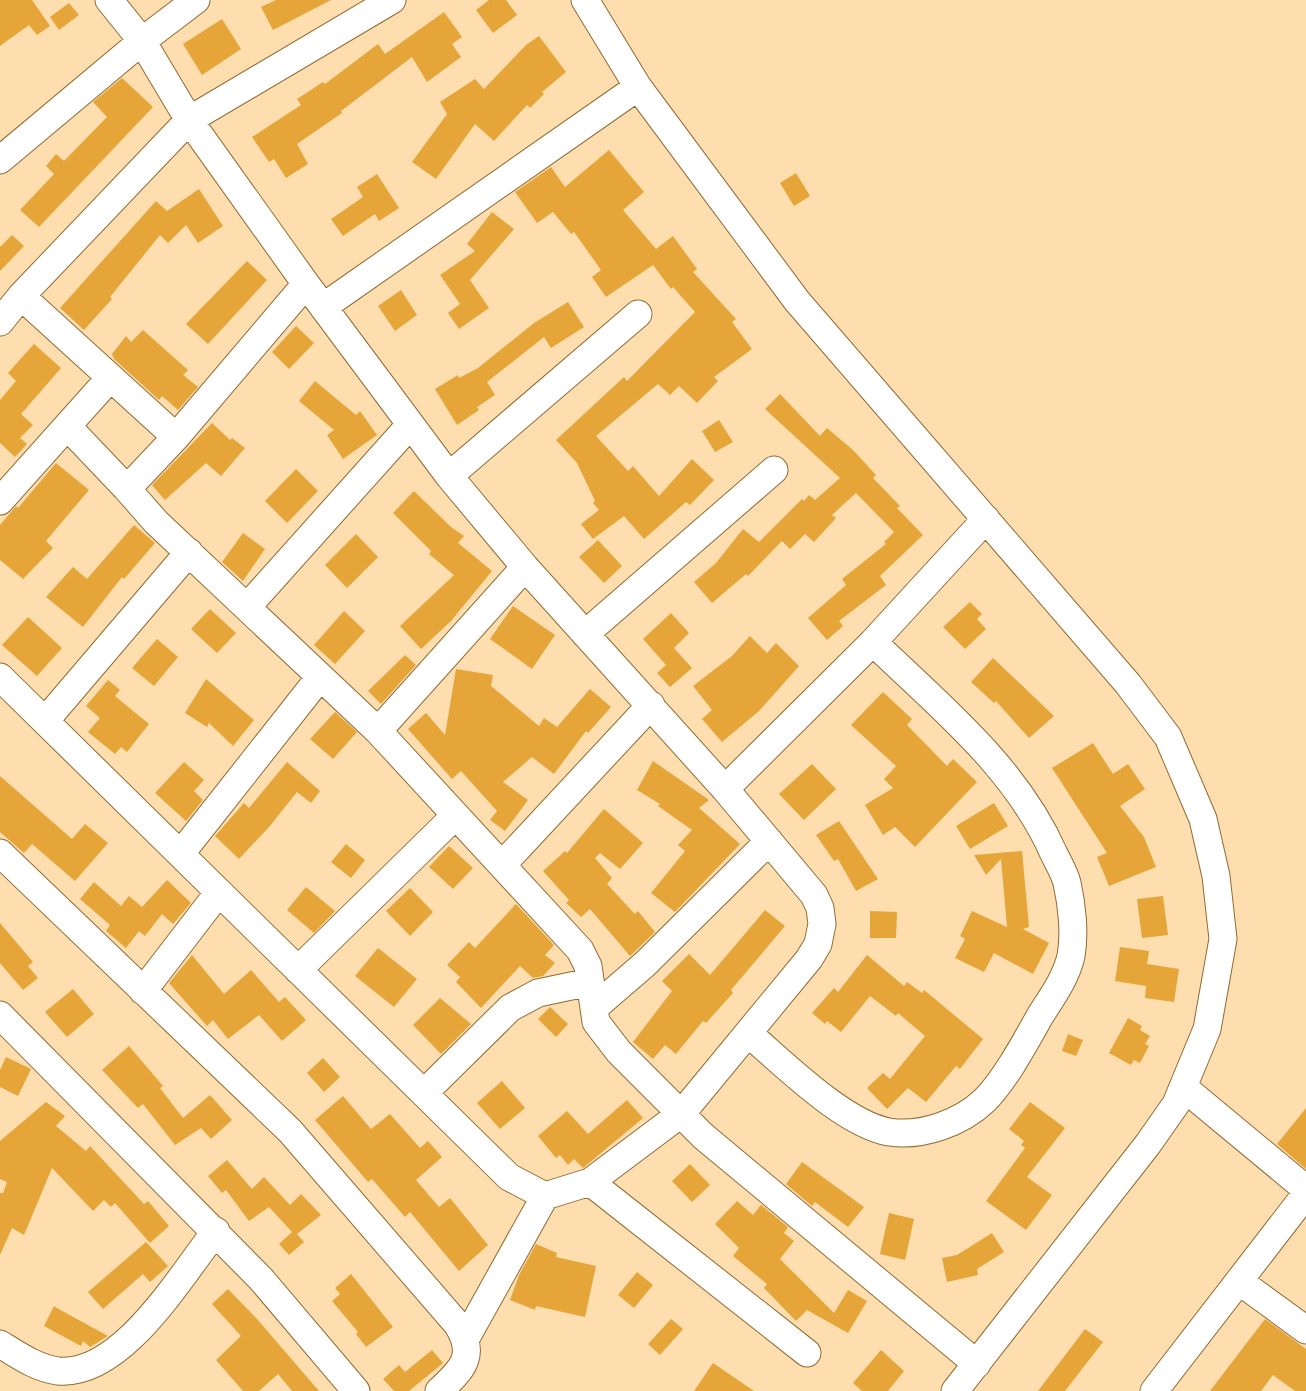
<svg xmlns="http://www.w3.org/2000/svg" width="1306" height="1391" font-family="'Archivo Narrow',sans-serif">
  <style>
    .building { fill: #e6a538 }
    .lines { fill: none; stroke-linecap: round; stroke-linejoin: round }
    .minor-casing { stroke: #906b32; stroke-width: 29 }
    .minor { stroke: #fff; stroke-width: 27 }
  </style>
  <rect width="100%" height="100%" fill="#feddae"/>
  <path class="building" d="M 0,0 L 32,0 L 50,26 L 37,35 L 29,25 L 0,46 Z
    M 276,0 L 331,0 L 273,30 L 261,7 Z
    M 489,0 L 506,0 L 517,15 L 493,33 L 476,10 Z
    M 69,3 L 79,15 L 59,30 L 50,17 Z
    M 444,12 L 462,37 L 452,44 L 461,57 L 427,82 L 412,57 L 341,111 L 342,113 L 297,144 L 308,164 L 286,178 L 274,159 L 269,162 L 252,137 L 301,105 L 297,99 L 323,82 L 325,84 L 378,44 L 385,54 Z
    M 222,19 L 241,49 L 202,75 L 183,44 Z
    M 539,36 L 566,72 L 542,92 L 544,94 L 530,108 L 527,105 L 494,141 L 475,124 L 436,179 L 412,162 L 447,114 L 440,102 L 475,79 L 484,89 L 526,45 Z
    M 122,78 L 153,107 L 39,227 L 20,210 L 54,174 L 46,166 L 56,154 L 64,161 L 107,117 L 93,102 Z
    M 609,150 L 644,192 L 623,210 L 656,249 L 673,236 L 697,269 L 693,272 L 736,319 L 732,322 L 752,349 L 714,377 L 718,381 L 697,403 L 679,386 L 670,395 L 658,384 L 596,436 L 628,471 L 633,466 L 659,496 L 692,459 L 714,480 L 690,505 L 686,502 L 644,539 L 624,516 L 593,539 L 581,524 L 599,510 L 593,503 L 595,501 L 577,463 L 556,440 L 624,377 L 627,381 L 695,312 L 673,287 L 671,289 L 653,265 L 606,297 L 592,277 L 601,270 L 574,232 L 571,234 L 553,212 L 537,223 L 515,192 L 551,167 L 565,187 Z
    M 796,173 L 810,196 L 794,206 L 780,183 Z
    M 377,174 L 399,208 L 379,221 L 375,214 L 343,236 L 331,219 L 363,197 L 357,187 Z
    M 199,189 L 223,226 L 198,243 L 186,225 L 168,243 L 160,235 L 110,297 L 112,299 L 84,330 L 60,308 L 156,201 L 167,211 Z
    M 492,212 L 514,229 L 470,280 L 489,308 L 459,329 L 448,313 L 460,304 L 440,275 L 475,251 L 467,244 Z
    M 12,235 L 24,246 L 0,271 L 0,247 Z
    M 247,261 L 267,280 L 208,344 L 186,324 Z
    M 401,290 L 417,315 L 395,331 L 378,306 Z
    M 568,302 L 584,327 L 551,348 L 544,337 L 487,382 L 495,395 L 477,407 L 479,410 L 457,425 L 435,389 L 458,375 L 459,378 L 478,368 L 534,323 Z
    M 296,326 L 314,343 L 289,369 L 272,352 Z
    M 143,330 L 188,370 L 183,375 L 198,387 L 178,410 L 162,396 L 159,400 L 114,359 L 112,354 L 126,336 L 131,342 Z
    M 34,344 L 61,368 L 21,414 L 33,425 L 20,438 L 27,444 L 15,457 L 0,443 L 0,400 L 16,381 L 8,373 Z
    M 315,381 L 356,415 L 360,411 L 377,435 L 343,459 L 327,435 L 334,430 L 299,401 Z
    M 780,394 L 820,436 L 827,428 L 853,450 L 876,475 L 873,478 L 900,506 L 897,508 L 923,535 L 880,576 L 886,585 L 839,621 L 843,626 L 827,640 L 808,618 L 846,585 L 842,579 L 886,544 L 884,542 L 894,532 L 856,493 L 832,515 L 836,518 L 814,542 L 805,534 L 790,549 L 782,541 L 748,576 L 746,574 L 712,603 L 694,582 L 716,563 L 743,529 L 759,542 L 802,499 L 804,501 L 809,495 L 815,500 L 840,478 L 765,409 Z
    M 719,420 L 733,442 L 715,452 L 702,431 Z
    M 212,423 L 230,440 L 232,438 L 245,448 L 221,476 L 206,463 L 165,500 L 152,485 Z
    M 56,463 L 89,490 L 46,541 L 53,548 L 23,579 L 0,560 L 0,525 L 16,506 L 18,508 Z
    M 296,469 L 318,491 L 287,523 L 265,501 Z
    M 414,491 L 451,527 L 464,536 L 458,543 L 492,571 L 451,621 L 421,649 L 400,626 L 454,575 L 429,554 L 431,551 L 393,513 Z
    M 134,525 L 155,543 L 124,579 L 122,577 L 83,627 L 46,597 L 73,567 L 87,579 Z
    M 243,533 L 265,549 L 243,581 L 222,562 Z
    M 356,534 L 378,557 L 347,588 L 325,565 Z
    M 598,540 L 622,566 L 604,583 L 579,557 Z
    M 970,602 L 982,614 L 977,619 L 986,629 L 965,649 L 943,627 Z
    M 513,606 L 555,635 L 532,669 L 490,639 Z
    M 210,609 L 236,633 L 217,653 L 191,629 Z
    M 344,611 L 365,631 L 335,664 L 314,645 Z
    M 671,613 L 689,633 L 674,648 L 692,668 L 670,687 L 657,673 L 666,665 L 643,639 Z
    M 28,617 L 62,648 L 37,676 L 2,645 Z
    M 750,636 L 767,653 L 776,643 L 799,666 L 759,711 L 722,742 L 702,719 L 712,710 L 693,686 L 732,656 Z
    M 157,639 L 178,657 L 154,686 L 132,668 Z
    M 405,655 L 416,665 L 381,704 L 368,691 Z
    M 993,658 L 1054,716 L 1029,738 L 996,701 L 994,703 L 971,682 Z
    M 456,669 L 493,675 L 491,686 L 539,726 L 544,718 L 557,727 L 590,689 L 611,707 L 588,733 L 586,731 L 554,774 L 532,757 L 503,782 L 528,800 L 505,831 L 490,820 L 497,811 L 461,771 L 452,779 L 408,729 L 426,713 L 445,735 Z
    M 206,679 L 254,720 L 233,746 L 209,723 L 207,727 L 185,713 Z
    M 108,680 L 120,690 L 115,696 L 149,724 L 127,752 L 121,747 L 115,754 L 88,732 L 100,718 L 86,706 Z
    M 883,692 L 912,719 L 907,725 L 947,766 L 953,759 L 977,782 L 915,847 L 895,827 L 883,835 L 865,805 L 893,788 L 884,779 L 896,766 L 851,725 Z
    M 335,712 L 357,732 L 333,759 L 310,739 Z
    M 1093,743 L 1113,774 L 1128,764 L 1145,789 L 1120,806 L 1144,837 L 1156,867 L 1109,886 L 1097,857 L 1107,853 L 1052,768 Z
    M 653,761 L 709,800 L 699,808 L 740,844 L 675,912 L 651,893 L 685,851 L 678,845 L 692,830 L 658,806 L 660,804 L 637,790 Z
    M 184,762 L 204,780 L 194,791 L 203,800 L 186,821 L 155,793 Z
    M 287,762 L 320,791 L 311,803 L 297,792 L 269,827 L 239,859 L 215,836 L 244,803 L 249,808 Z
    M 812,764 L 836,789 L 804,820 L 779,794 Z
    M 0,776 L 72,839 L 85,824 L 108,843 L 75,881 L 32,844 L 24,853 L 0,832 Z
    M 994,803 L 1008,826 L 970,849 L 956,826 Z
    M 604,809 L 643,843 L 620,869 L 600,853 L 595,858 L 612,878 L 607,884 L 633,912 L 635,914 L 638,911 L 655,932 L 630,956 L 590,909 L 581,917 L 566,903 L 569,900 L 543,871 L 565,851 L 567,853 Z
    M 839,821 L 878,879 L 856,891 L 838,859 L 834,861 L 816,835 Z
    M 346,844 L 365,860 L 351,878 L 331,862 Z
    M 449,846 L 473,868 L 453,889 L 429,867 Z
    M 1022,851 L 1029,927 L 1023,929 L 1049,943 L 1033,974 L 994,953 L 984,972 L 955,958 L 965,939 L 960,936 L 972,911 L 1007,927 L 1001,859 L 986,875 L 974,855 Z
    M 167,880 L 191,903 L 173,924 L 162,914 L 145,936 L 139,931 L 126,948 L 106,931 L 110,925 L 80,899 L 94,882 L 121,906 L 129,896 L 142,907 Z
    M 306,887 L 335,911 L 314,933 L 287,910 Z
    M 410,888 L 433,912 L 410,936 L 386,911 Z
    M 1163,896 L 1168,935 L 1142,938 L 1137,899 Z
    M 516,904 L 554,945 L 545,955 L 555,963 L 543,976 L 533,978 L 520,966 L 481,1008 L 456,982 L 460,977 L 447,965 L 469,942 L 475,948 Z
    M 765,910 L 785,926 L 731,990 L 733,993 L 706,1023 L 703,1021 L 676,1054 L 665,1045 L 653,1059 L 633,1042 L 672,991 L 662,981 L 689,954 L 710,975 Z
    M 870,911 L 897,912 L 896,938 L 870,938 Z
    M 0,923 L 33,962 L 28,966 L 38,978 L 23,990 L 0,963 Z
    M 1120,947 L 1149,951 L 1147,964 L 1179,969 L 1174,1002 L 1145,998 L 1146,986 L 1115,981 Z
    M 378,948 L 417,979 L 394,1007 L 355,976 Z
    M 192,955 L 224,994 L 251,970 L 279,1002 L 285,997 L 306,1020 L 282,1041 L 259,1015 L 228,1039 L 213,1020 L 207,1026 L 169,983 Z
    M 867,955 L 904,986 L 907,982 L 922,993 L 924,990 L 983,1039 L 960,1069 L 956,1066 L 926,1102 L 908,1088 L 887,1109 L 867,1088 L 883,1073 L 890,1079 L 925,1036 L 898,1013 L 896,1016 L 870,996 L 841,1032 L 827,1021 L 825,1024 L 812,1013 L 834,988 L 838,992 Z
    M 73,989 L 94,1014 L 67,1037 L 45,1012 Z
    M 440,998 L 471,1024 L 441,1054 L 413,1025 Z
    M 550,1007 L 568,1024 L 556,1037 L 538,1019 Z
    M 1128,1018 L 1142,1026 L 1140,1030 L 1150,1036 L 1145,1044 L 1149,1046 L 1140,1063 L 1134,1060 L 1131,1065 L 1109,1053 Z
    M 1068,1034 L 1083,1040 L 1076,1056 L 1062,1051 Z
    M 129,1046 L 163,1086 L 160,1088 L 183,1118 L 210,1095 L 232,1120 L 211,1139 L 201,1128 L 175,1145 L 143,1104 L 138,1108 L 102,1070 Z
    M 6,1057 L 31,1069 L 18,1096 L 0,1087 L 0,1070 Z
    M 323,1058 L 340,1077 L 324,1092 L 307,1073 Z
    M 502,1081 L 525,1108 L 500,1129 L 477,1103 Z
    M 343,1096 L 371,1129 L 390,1114 L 420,1148 L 428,1141 L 442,1157 L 416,1180 L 439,1207 L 450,1198 L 488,1245 L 459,1271 L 410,1212 L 405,1217 L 372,1179 L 368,1182 L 315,1120 Z
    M 627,1100 L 643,1118 L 583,1168 L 574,1159 L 568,1165 L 560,1155 L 556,1158 L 538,1136 L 567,1111 L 588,1134 Z
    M 46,1102 L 65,1116 L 56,1126 L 86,1151 L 90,1146 L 144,1204 L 148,1201 L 169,1226 L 150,1243 L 115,1203 L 111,1207 L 104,1200 L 93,1211 L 52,1168 L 24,1235 L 12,1228 L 0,1255 L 0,1193 L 3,1193 L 7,1182 L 0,1179 L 0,1141 Z
    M 1030,1102 L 1065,1128 L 1027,1177 L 1052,1195 L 1026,1230 L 986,1201 L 1025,1148 L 1021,1145 L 1024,1141 L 1009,1129 Z
    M 1306,1108 L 1306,1169 L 1277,1144 Z
    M 227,1160 L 252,1189 L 264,1177 L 290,1205 L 301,1194 L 321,1215 L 297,1234 L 304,1242 L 289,1255 L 279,1244 L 292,1232 L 269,1207 L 249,1221 L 226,1190 L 222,1193 L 208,1176 Z
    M 802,1162 L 864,1207 L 848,1227 L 815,1202 L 812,1206 L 786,1184 Z
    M 690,1164 L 710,1185 L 692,1202 L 672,1181 Z
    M 737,1201 L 753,1215 L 761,1205 L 788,1227 L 784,1233 L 794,1241 L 780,1259 L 834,1313 L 848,1290 L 867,1301 L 848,1333 L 807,1310 L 796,1321 L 764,1288 L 767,1284 L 733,1256 L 739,1248 L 715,1224 Z
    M 889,1213 L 914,1219 L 905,1260 L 880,1254 Z
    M 992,1233 L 1004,1252 L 977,1269 L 978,1275 L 947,1282 L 942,1258 L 957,1255 Z
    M 146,1242 L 168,1266 L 150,1282 L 143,1274 L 103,1309 L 88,1292 Z
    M 536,1244 L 557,1253 L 556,1257 L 596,1266 L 585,1317 L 536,1306 L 535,1310 L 510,1300 L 519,1275 Z
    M 637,1272 L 653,1285 L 634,1308 L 618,1295 Z
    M 351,1274 L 393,1327 L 366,1347 L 356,1334 L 358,1332 L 332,1301 L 340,1294 L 335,1288 Z
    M 228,1289 L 257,1319 L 319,1391 L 292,1391 L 278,1374 L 259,1391 L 243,1391 L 216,1360 L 241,1336 L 212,1304 Z
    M 54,1306 L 55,1307 L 108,1336 L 90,1347 L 83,1341 L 81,1346 L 44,1326 Z
    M 671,1319 L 683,1329 L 660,1355 L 648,1344 Z
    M 1265,1319 L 1306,1349 L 1306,1391 L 1295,1391 L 1273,1375 L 1261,1391 L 1210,1391 Z
    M 1085,1329 L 1103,1342 L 1065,1391 L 1038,1391 Z
    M 432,1350 L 443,1363 L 409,1391 L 394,1391 L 383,1379 L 399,1365 L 405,1372 Z
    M 881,1350 L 904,1371 L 888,1391 L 862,1391 L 853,1383 Z
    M 713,1363 L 754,1391 L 694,1391 Z"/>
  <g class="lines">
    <defs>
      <path id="minor" d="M 585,0 L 638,87 L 797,301 L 1128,684 L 1168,737 L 1203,819 L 1216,876 L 1223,939 L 1207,1029 L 1176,1104 L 1148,1144 L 955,1391
        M 0,160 L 142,41 L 196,0
        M 306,284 L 176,437 L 127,489 L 156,522 L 378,731 L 580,950 L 588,966 L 596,1022 L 619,1052 L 703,1136 L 977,1364
        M 21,296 L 176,437
        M 323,307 L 638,87
        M 0,322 L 21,296 L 189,120 L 392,0
        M 68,427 L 127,489
        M 449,476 L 638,314
        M 0,501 L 110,378
        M 247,607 L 410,425
        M 585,634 L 774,470
        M 0,677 L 509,1177 L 545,1196 L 590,1182 L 682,1113 L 809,959 L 818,944 L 822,924 L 820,908 L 814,895 L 725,789 L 525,567 L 449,476 L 306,284 L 189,120 L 142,41 L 109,0
        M 45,721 L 189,552
        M 378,731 L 525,567
        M 725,789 L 873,642 L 986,519
        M 182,852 L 320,677
        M 0,853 L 290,1131 L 457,1324 C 477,1355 463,1369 439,1391
        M 502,865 L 651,705
        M 298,970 L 455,816
        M 143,991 L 219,892
        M 594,1008 L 645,964 L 769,841
        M 0,1015 L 261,1279 L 356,1391
        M 749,1034 C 784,1064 844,1124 889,1132 C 922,1137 961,1123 985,1100 C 1005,1080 1026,1041 1040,1016 C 1052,997 1066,978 1071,956 C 1075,934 1072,905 1067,883 C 1065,874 1059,864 1054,854 C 1016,767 940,707 873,642
        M 1183,1087 L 1306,1189
        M 424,1093 L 510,1008 L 538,993 L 590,982
        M 590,1182 L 807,1353
        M 1239,1281 L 1306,1330
        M 466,1338 L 545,1196
        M 0,1344 C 18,1355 36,1368 58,1371 C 122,1377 181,1275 216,1231
        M 1154,1391 L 1306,1194"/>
    </defs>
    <use href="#minor" class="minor-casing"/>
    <use href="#minor" class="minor"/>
  </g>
</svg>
